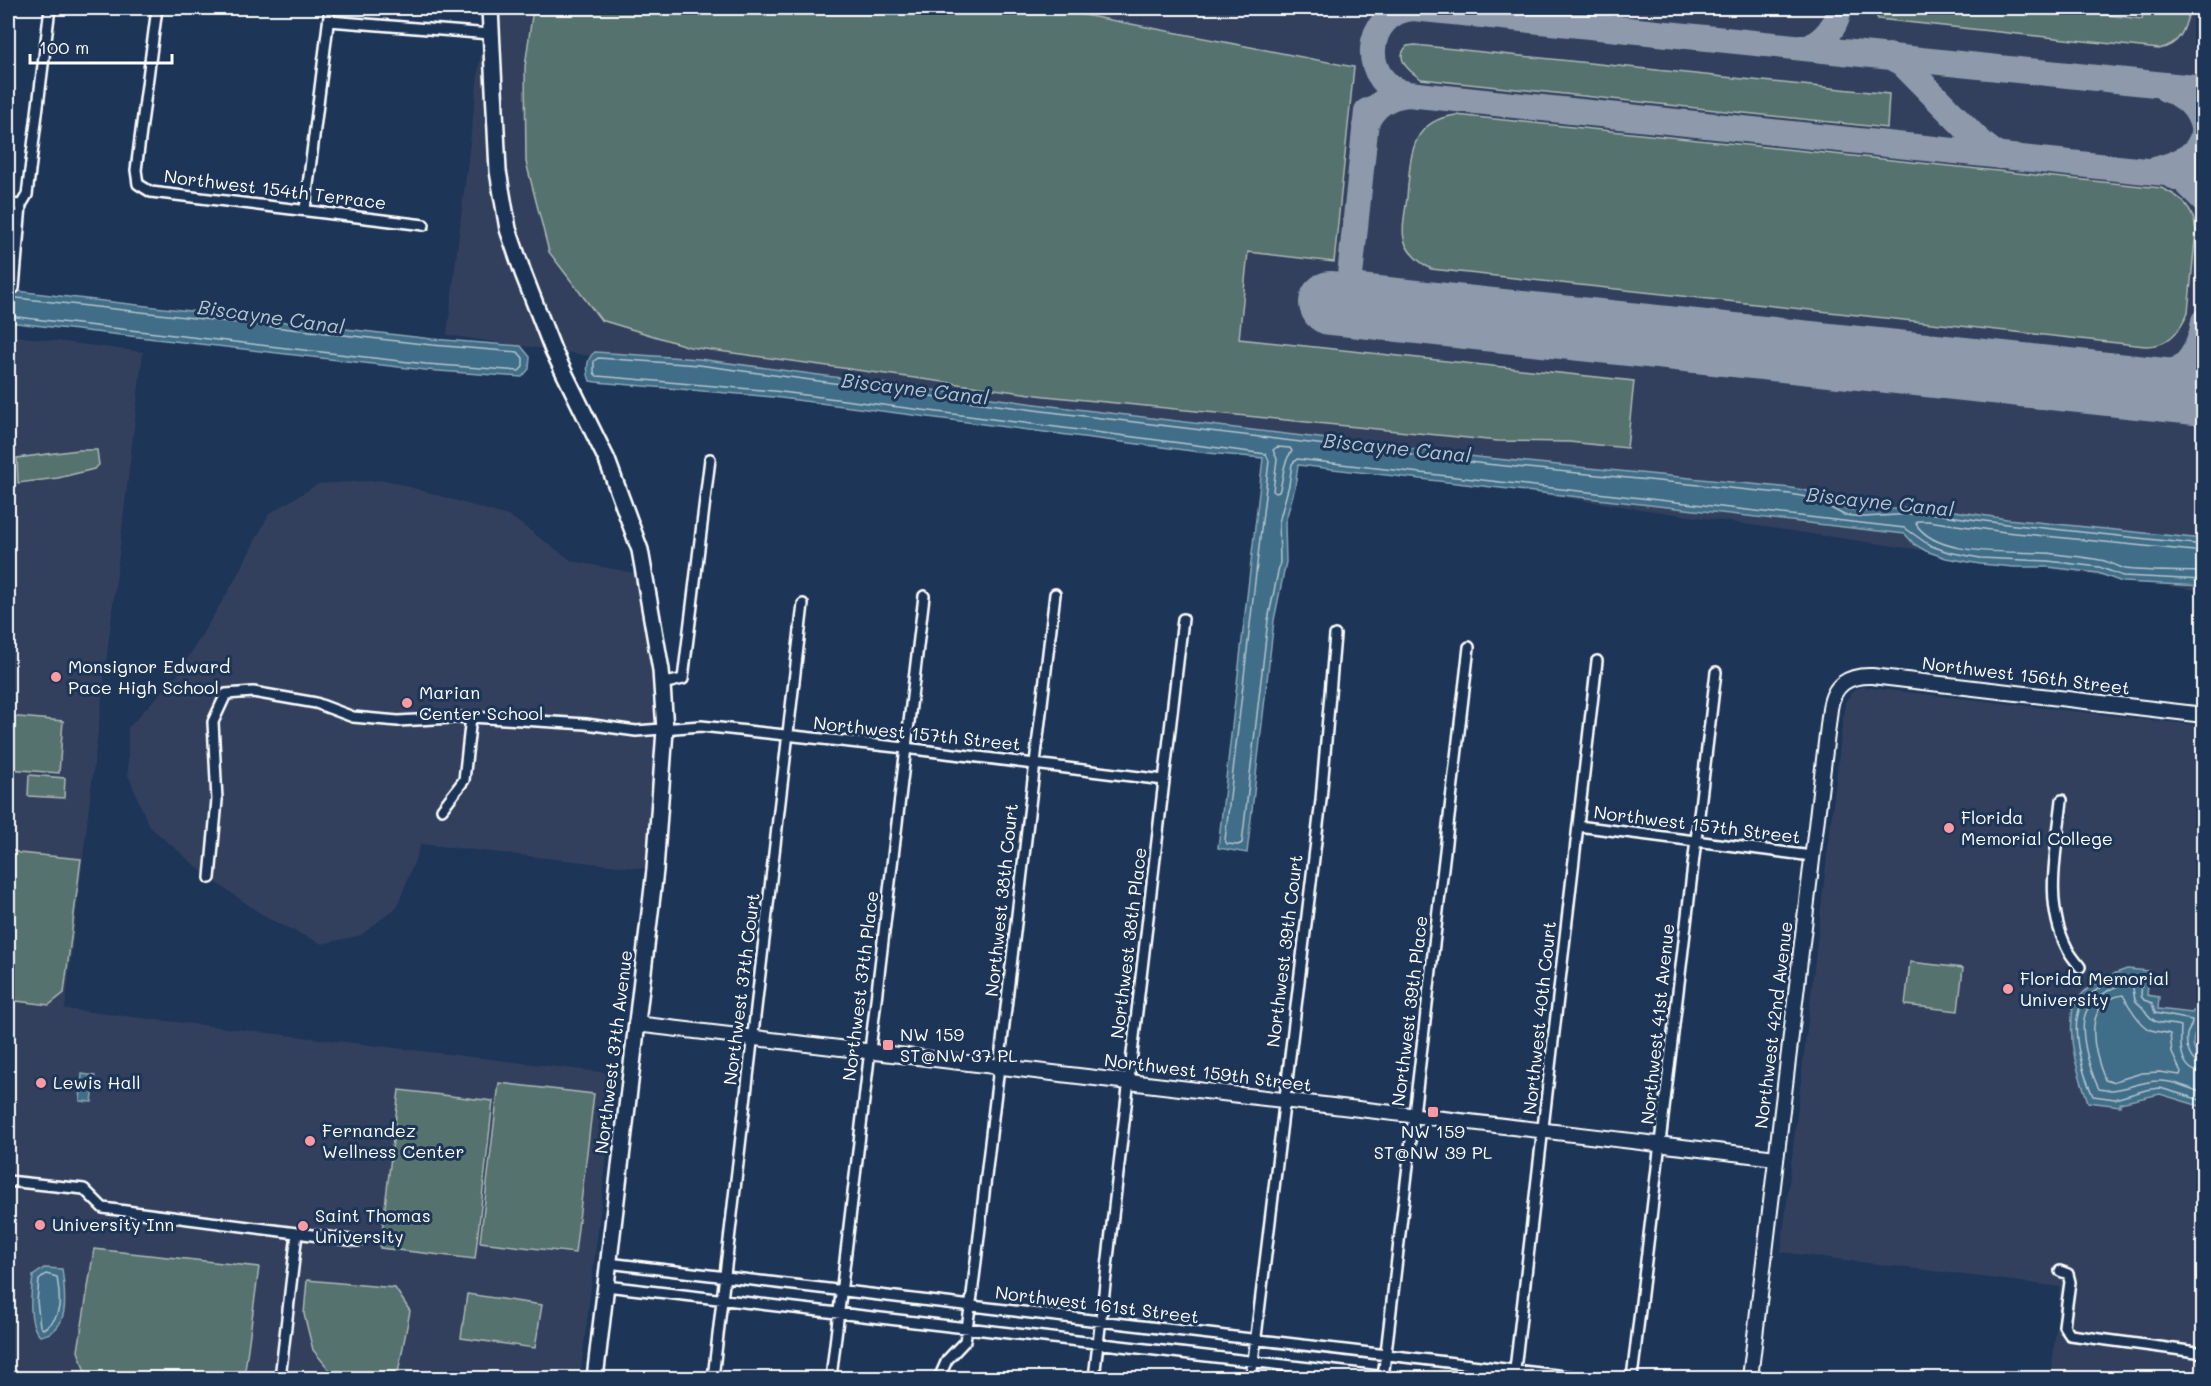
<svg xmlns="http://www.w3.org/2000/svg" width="2211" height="1386" font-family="Mali,sans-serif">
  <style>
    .built { fill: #31415d }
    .green { fill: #57726e; stroke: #abb8b6; stroke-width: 1.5 }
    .water { fill: #416d87; stroke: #8da7b7; stroke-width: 1.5 }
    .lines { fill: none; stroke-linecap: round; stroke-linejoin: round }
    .shore { stroke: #b3c5cf; stroke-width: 1.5 }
    .taxiway { stroke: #8e9aab; stroke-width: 26 }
    .runway { stroke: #8e9aab; stroke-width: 64 }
    .street-casing { stroke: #fff; stroke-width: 14 }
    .secondary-casing { stroke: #fff; stroke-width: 18 }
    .primary-casing { stroke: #fff; stroke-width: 20 }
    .street { stroke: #1d3557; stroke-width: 9 }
    .secondary { stroke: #1d3557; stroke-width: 14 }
    .primary { stroke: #1d3557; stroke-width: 15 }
    .poi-dot { fill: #ff9aa2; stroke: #1d3557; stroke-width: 2 }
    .labels { text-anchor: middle; stroke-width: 6; stroke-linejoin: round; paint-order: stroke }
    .street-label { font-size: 18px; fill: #fff; stroke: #1d3557 }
    .poi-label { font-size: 18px; fill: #fff; stroke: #1d3557; text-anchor: start }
    .water-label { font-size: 20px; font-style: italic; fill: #b3c5cf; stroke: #1d3557 }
  </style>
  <rect width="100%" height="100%" fill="#1d3557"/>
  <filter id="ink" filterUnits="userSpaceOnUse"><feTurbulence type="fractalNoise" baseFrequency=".0167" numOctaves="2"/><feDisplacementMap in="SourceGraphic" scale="12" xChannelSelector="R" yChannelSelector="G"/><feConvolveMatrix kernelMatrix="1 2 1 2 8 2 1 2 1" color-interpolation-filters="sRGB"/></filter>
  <g filter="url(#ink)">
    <path class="built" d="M 486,8 L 2203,8 L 2203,591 L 447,335 Z
      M 8,335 L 143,352 L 65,1009 L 617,1074 L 580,1378 L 8,1378 Z
      M 386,480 L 511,517 L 572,561 L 644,575 L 661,670 L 655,870 L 421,844 L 397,907 L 361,935 L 322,944 L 267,918 L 210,878 L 149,826 L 128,775 L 128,728 L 178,674 L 232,585 L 269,514 L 318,484 Z
      M 1862,687 L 2203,726 L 2203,1378 L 2051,1378 L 2060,1287 L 1781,1252 L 1845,702 L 1854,690 Z"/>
    <path class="green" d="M 533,8 L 1048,8 L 1354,67 L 1334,262 L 1248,252 L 1239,339 L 1634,381 L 1627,448 L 1569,442 L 1498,441 L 1045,396 L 690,347 L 601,320 L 549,252 L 526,162 L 525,67 Z
      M 1873,8 L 2043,8 L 2142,19 L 2144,8 L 2190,8 C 2185,28 2182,44 2159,49 L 1878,19 Z
      M 1415,45 L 1889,94 L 1887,128 L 1421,79 C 1409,71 1394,59 1407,46 Z
      M 1456,115 L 2161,188 C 2182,197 2193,207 2196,230 L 2188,312 C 2181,331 2167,347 2145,346 L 1431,269 C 1419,262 1407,253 1404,239 C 1401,227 1406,209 1407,197 C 1411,159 1408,121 1456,115 Z
      M 78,450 L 97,450 L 99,465 L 94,469 L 58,478 L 18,483 L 17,458 Z
      M 8,716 L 63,721 L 59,773 L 8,769 Z
      M 29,775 L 65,778 L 64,798 L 28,796 Z
      M 8,848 L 19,853 L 81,859 L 64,993 L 49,1005 L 8,1000 Z
      M 1910,962 L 1963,968 L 1958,1011 L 1905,1005 Z
      M 499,1083 L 594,1094 L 575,1253 L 480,1242 Z
      M 399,1090 L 493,1101 L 475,1259 L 380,1248 Z
      M 94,1249 L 259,1267 L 244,1378 L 87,1378 L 78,1351 Z
      M 307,1280 L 395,1288 L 410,1311 L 397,1378 L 336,1378 L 313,1350 L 304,1314 Z
      M 467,1294 L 542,1305 L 535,1348 L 461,1338 Z"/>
    <path class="water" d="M 8,290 L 432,339 L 521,346 L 530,357 L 529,369 L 522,377 L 425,370 L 8,322 Z
      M 595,352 L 699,359 L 1043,405 L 1486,458 L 1791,488 L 1814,492 L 1845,509 L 1865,511 L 1928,507 L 2007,519 L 2203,539 L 2203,586 L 2122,582 L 2098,573 L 2048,567 L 2014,567 L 1980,564 L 1946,558 L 1926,551 L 1914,544 L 1905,534 L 1298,465 L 1295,487 L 1285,523 L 1286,562 L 1274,620 L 1247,853 L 1218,848 L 1263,458 L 1208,453 L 773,397 L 596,382 L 590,381 C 586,371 586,358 595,352 Z
      M 2127,969 L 2149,971 L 2147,995 L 2159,997 L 2158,1009 L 2192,1013 L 2193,1011 L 2199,1012 C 2201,1035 2182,1039 2203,1062 L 2203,1107 L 2160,1094 L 2120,1103 L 2120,1106 L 2088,1102 C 2079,1074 2069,1049 2072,1019 C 2072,1015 2072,1009 2074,1006 C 2084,985 2107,976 2127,969 Z
      M 82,1074 L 95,1076 L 92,1102 L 80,1101 Z
      M 44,1268 L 62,1269 C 65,1293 72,1331 40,1336 C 27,1324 31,1292 33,1276 Z"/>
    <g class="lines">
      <path class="shore" d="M 8,297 L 432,345 L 518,352 L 523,358 L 523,367 L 519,371 L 426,364 L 8,316
        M 1277,447 L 1290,448 L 1292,451 C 1282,463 1284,478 1279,492 L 1276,493 L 1273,491 L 1277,459 L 1273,450 Z
        M 2204,545 L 2006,524 L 1928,513 L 1865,517 L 1844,515 L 1812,498 L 1790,494 L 1486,464 L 1042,411 L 699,365 L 598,358 L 594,361 L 594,373 L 597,376 L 774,391 L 1266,454 L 1269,461 L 1225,840 L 1227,844 L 1238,845 L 1242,843 L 1268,620 L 1280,562 L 1279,522 L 1289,485 L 1292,464 L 1297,459 L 1905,528 L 1929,545 L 1948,552 L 1980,558 L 2048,561 L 2099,567 L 2123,576 L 2204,580
        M 2204,552 L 2005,532 L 1928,521 L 1918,521 L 1916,524 C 1939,560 2017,549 2054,554 C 2069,556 2085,557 2100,560 C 2109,561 2117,567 2126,569 C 2149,572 2179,571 2204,572
        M 2123,995 C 2128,1005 2140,1025 2151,1030 C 2157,1032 2164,1032 2170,1034 L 2172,1053 L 2181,1072 L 2180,1075 L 2159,1072 L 2142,1073 L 2112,1082 L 2105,1080 C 2094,1053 2080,1002 2123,995 Z
        M 2204,1066 C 2190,1064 2185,1046 2187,1034 C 2189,1029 2192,1026 2192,1020 L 2155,1013 L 2152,1003 L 2144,1000 L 2141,996 L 2142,979 L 2141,976 C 2126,975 2114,979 2101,987 C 2093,992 2082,1000 2079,1010 C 2071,1034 2083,1074 2093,1096 L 2115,1099 L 2146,1090 L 2160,1088 L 2204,1101
        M 2204,1073 C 2179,1072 2180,1044 2181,1026 C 2163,1021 2157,1028 2145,1011 C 2143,1007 2138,1004 2135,1000 L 2132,983 C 2124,983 2114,987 2106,992 C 2099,997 2090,1003 2086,1012 C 2078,1031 2090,1071 2099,1089 C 2119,1094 2137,1081 2158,1081 C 2173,1080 2189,1089 2204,1093
        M 46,1274 L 57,1277 C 60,1297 64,1318 43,1329 L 40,1326 L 37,1301 L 39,1280 Z"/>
      <path class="taxiway" d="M 1809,48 C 1825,39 1837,26 1839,8
        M 1889,56 L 1902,63 L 1980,142 L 1998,156
        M 2166,89 C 2185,95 2199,108 2203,127
        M 1408,94 C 1358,84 1363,12 1413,8 L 2204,89
        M 1365,126 C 1372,106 1387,96 1408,94 L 2204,177
        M 2155,170 C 2173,165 2194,159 2201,141
        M 2171,175 L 2184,180 L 2204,200
        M 1347,305 L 1367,111
        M 2139,387 C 2177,380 2199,360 2204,321"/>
      <path class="runway" d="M 1331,303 L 2204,394"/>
      <defs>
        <path id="street" d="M 157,8 L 136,170 L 138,184 L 151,192 L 424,225
          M 329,21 L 490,34
          M 8,204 L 21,205
          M 305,209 L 330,8
          M 14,288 L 21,205 L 27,195 L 50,8
          M 662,684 L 683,679 L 710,459
          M 2062,800 C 2057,849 2043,902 2067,948 C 2070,955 2076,961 2080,967
          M 442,809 L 464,780 L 471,717
          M 1578,826 L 1812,856
          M 210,878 L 217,800 L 213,722 L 226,694 L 253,692 L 316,703 L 353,717 L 398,721 L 471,717 L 586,724 L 636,731 L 701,726 L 905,748 L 1164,780
          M 8,1181 L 84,1189 L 103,1208 L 358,1241
          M 608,1263 L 1582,1378
          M 2060,1271 L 2068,1274 L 2070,1282 L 2064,1326 L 2070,1335 L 2204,1353
          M 606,1286 L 1395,1378
          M 280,1378 L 297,1233
          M 713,1378 L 803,604
          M 831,1378 L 924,596
          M 939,1378 L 947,1360 L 965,1341 L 972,1295 L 1055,594
          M 1094,1378 L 1183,619
          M 1251,1378 L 1321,800 L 1335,635
          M 1383,1378 L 1469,647
          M 1514,1378 L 1597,661
          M 1632,1378 L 1716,672"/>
        <path id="secondary" d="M 636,1024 L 1776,1158
          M 1750,1378 L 1830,709 C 1833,685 1848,675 1872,676 L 2204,715"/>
        <path id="primary" d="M 490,8 L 498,171 L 508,229 L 523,273 L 553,350 L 607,460 L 640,550 L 661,670 L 665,730 L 655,870 L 595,1378"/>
      </defs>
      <use href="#street" class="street-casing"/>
      <use href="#secondary" class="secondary-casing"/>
      <use href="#primary" class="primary-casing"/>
      <use href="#street" class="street"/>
      <use href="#secondary" class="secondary"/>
      <use href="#primary" class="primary"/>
    </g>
  </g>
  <g class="poi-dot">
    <circle cx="56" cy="677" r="6"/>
    <circle cx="407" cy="703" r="6"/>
    <circle cx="1949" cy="828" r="6"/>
    <circle cx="2008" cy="989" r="6"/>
    <rect x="882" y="1039" width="12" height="12" rx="3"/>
    <circle cx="41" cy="1083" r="6"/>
    <rect x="1427" y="1106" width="12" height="12" rx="3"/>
    <circle cx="310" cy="1141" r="6"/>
    <circle cx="40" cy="1225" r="6"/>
    <circle cx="303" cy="1226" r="6"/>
  </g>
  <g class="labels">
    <g class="street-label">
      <text transform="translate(275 190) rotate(7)" y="6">Northwest 154th Terrace</text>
      <text transform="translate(2026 676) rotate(7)" y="6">Northwest 156th Street</text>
      <text transform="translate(917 734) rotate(6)" y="6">Northwest 157th Street</text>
      <text transform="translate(1697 825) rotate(7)" y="6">Northwest 157th Street</text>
      <text transform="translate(1002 900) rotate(-84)" y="6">Northwest 38th Court</text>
      <text transform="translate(1129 943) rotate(-83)" y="6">Northwest 38th Place</text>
      <text transform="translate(1285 951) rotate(-83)" y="6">Northwest 39th Court</text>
      <text transform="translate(861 986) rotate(-83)" y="6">Northwest 37th Place</text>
      <text transform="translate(742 989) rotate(-83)" y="6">Northwest 37th Court</text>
      <text transform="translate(1410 1011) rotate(-83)" y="6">Northwest 39th Place</text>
      <text transform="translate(1540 1018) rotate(-84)" y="6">Northwest 40th Court</text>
      <text transform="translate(1658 1024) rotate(-84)" y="6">Northwest 41st Avenue</text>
      <text transform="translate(1774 1025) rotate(-83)" y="6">Northwest 42nd Avenue</text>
      <text transform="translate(614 1052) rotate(-83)" y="6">Northwest 37th Avenue</text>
      <text transform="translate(1208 1073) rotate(7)" y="6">Northwest 159th Street</text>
      <text transform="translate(1097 1305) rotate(7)" y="6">Northwest 161st Street</text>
    </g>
    <g class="poi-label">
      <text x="68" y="673">Monsignor Edward<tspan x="68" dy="21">Pace High School</tspan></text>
      <text x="419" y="699">Marian<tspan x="419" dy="21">Center School</tspan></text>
      <text x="1961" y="824">Florida<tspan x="1961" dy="21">Memorial College</tspan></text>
      <text x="2020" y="985">Florida Memorial<tspan x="2020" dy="21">University</tspan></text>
      <text x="900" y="1041">NW 159<tspan x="900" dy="21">ST@NW 37 PL</tspan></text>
      <text x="53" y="1089">Lewis Hall</text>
      <text x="322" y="1137">Fernandez<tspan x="322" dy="21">Wellness Center</tspan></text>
      <text x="1433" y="1138" text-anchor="middle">NW 159<tspan x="1433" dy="21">ST@NW 39 PL</tspan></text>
      <text x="315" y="1222">Saint Thomas<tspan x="315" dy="21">University</tspan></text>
      <text x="52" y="1231">University Inn</text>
    </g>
    <g class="water-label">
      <text transform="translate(271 317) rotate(8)" y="7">Biscayne Canal</text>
      <text transform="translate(915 389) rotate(7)" y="7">Biscayne Canal</text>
      <text transform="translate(1397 448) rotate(6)" y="7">Biscayne Canal</text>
      <text transform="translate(1880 502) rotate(6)" y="7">Biscayne Canal</text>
    </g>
  </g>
  <rect width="2211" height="1386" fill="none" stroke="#1d3557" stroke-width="30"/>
  <rect x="15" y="15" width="2181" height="1356" fill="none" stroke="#fff" stroke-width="2" filter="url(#ink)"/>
  <path d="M30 54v9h142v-9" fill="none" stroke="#ffffff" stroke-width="3"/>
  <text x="39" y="54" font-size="18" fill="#ffffff" stroke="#1d3557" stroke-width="4.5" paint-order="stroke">100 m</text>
</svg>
